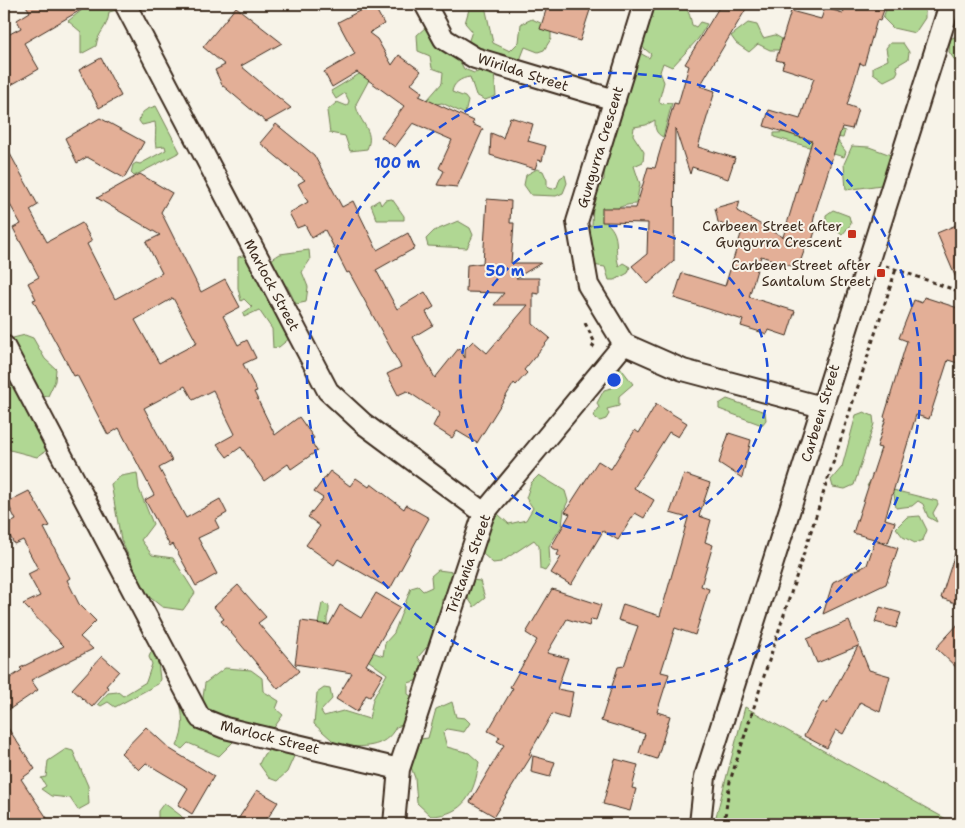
<svg xmlns="http://www.w3.org/2000/svg" width="965" height="828" font-family="'Shantell Sans',sans-serif">
  <style>
    .green { fill: #b0d793; stroke: #768058 }
    .building { fill: #e3af97; stroke: #3b2a1e; fill-rule: evenodd }
    .lines { fill: none; stroke-linecap: round; stroke-linejoin: round }
    .street-casing { stroke: #3b2a1e; stroke-width: 24 }
    .path { stroke: #3b2a1e; stroke-width: 3; stroke-dasharray: 4 4; stroke-linecap: butt }
    .street { stroke: #f7f3e8; stroke-width: 20 }
    .ring { fill: none; stroke: #1d4ed8; stroke-width: 2.5; stroke-dasharray: 9 6 }
    .poi-dot { fill: #c8321e; stroke: #f7f3e8; stroke-width: 2 }
    .labels { text-anchor: middle; stroke-width: 4; stroke-linejoin: round; paint-order: stroke }
    .street-label { font-size: 14px; fill: #3b2a1e; stroke: #f7f3e8 }
    .poi-label { font-size: 14px; fill: #3b2a1e; stroke: #f7f3e8; text-anchor: end }
    .centre { fill: #1d4ed8; stroke: #f7f3e8; stroke-width: 2.5 }
    .ring-label { font-size: 15px; text-anchor: middle; font-weight: bold; fill: #1d4ed8; stroke: #f7f3e8; stroke-width: 4; stroke-linejoin: round; paint-order: stroke }
  </style>
  <rect width="100%" height="100%" fill="#f7f3e8"/>
  <filter id="ink" filterUnits="userSpaceOnUse"><feTurbulence type="fractalNoise" baseFrequency=".02" numOctaves="2"/><feDisplacementMap in="SourceGraphic" scale="10" xChannelSelector="R" yChannelSelector="G"/><feConvolveMatrix kernelMatrix="1 2 1 2 8 2 1 2 1" color-interpolation-filters="sRGB"/></filter>
  <g filter="url(#ink)">
    <path class="green" d="M 79,4 L 117,4 L 117,10 L 109,12 C 108,29 98,31 96,46 L 81,54 L 81,32 L 68,21 L 82,10 Z
      M 481,4 L 485,6 L 493,43 L 510,51 L 519,42 L 521,24 L 532,19 L 551,28 L 551,39 L 544,50 L 538,52 L 525,47 L 520,60 L 510,73 L 494,73 L 496,96 L 485,100 L 476,95 L 470,77 C 461,78 453,83 452,92 L 465,97 L 468,101 L 465,114 L 442,103 L 421,107 L 442,83 L 443,72 L 432,68 L 430,56 L 418,51 L 417,35 L 426,27 L 456,54 L 464,69 L 474,73 L 478,72 L 479,67 L 468,43 L 472,31 L 465,23 L 470,6 Z
      M 663,4 C 683,4 688,4 692,25 L 696,27 L 700,22 L 707,24 L 698,39 L 672,67 L 663,63 L 660,72 L 664,82 L 659,101 L 661,104 L 672,103 L 663,137 C 655,133 655,128 655,120 L 646,125 L 634,127 L 633,135 L 644,152 L 643,162 L 634,166 L 640,184 L 636,204 C 621,205 612,208 607,223 C 622,237 613,249 619,266 L 623,263 L 630,267 L 628,273 L 615,280 L 609,280 L 605,267 L 586,264 L 582,232 L 592,225 L 593,205 L 591,199 L 595,186 L 604,180 L 604,152 L 638,52 L 649,58 L 651,54 L 640,45 L 648,7 Z
      M 888,4 L 925,4 L 925,18 L 915,33 L 893,28 L 883,18 Z
      M 748,23 L 757,25 L 763,38 L 775,35 L 782,39 L 782,50 L 770,50 L 758,44 L 749,52 L 736,43 L 731,36 Z
      M 961,34 L 961,69 L 949,52 L 950,39 Z
      M 890,43 L 903,43 L 909,52 L 908,59 L 896,66 L 898,71 L 896,75 L 884,81 L 873,73 L 873,67 L 888,60 L 886,48 Z
      M 376,64 L 377,65 L 356,104 C 357,121 376,130 367,149 L 350,151 L 345,136 L 330,133 L 327,111 L 337,102 L 347,106 L 349,101 L 345,93 L 336,99 L 331,91 Z
      M 156,106 L 180,152 L 134,176 L 131,173 L 133,165 L 136,163 L 140,164 L 166,150 L 165,146 L 156,147 C 154,140 157,131 155,122 L 142,125 L 139,121 C 140,111 147,109 156,106 Z
      M 842,130 L 845,131 L 843,138 L 835,137 L 846,152 L 844,157 L 774,137 L 774,133 Z
      M 852,146 L 869,147 L 891,155 L 881,185 L 846,190 L 844,164 Z
      M 537,169 L 543,171 L 547,180 L 547,187 L 552,189 L 557,187 L 560,178 L 565,175 L 567,183 L 563,193 L 556,196 L 531,195 L 524,185 L 526,175 Z
      M 392,199 L 404,216 L 404,220 L 377,220 L 371,205 L 379,200 L 381,205 L 385,200 Z
      M 833,210 L 849,216 L 851,224 L 842,235 L 826,222 L 826,215 Z
      M 458,221 L 470,228 L 473,235 L 467,248 L 428,246 L 426,239 L 434,231 Z
      M 309,250 L 310,260 L 302,272 L 308,287 L 306,302 L 296,304 L 287,286 L 278,286 L 290,338 L 279,347 L 273,348 L 272,329 L 259,310 L 244,317 L 243,313 L 252,307 L 244,299 L 241,301 L 238,288 L 238,257 L 251,254 L 258,268 L 280,254 Z
      M 25,335 L 33,338 L 45,359 L 56,369 L 55,381 L 48,396 L 31,399 L 8,343 L 13,338 Z
      M 620,367 L 633,384 L 619,396 L 619,406 L 607,409 L 609,414 L 606,419 L 600,421 L 593,416 L 599,408 L 597,403 L 604,390 L 611,388 L 614,384 L 610,380 Z
      M 4,373 L 10,375 L 48,435 L 47,450 L 37,457 L 10,450 L 4,437 Z
      M 727,399 L 765,412 L 766,420 L 762,425 L 719,409 L 719,404 Z
      M 864,412 L 873,416 L 874,424 L 854,485 L 845,489 L 833,487 L 831,480 L 842,467 L 856,415 Z
      M 137,473 L 139,489 L 153,524 L 141,540 L 152,555 L 173,558 L 195,593 L 183,610 L 162,607 L 147,595 L 121,540 L 111,484 L 121,476 Z
      M 539,475 L 565,491 L 568,501 L 564,510 L 562,526 L 549,546 L 550,564 L 545,571 L 540,569 L 539,546 L 534,540 L 501,562 L 493,563 L 483,554 C 485,538 489,527 498,514 L 509,524 L 526,520 L 533,508 L 526,498 L 531,483 Z
      M 871,480 L 893,490 L 937,501 L 938,504 L 933,513 L 937,522 L 928,517 L 923,504 L 918,501 L 912,506 L 896,508 L 894,494 L 867,486 Z
      M 920,516 L 927,530 L 923,540 L 915,543 L 903,537 L 896,528 L 907,517 Z
      M 438,570 L 453,572 L 454,578 L 480,581 L 485,598 L 474,607 L 462,589 L 447,601 L 442,599 L 441,625 L 434,647 L 426,648 L 418,657 L 424,667 L 419,680 L 408,683 L 408,694 L 412,697 L 409,723 L 396,727 C 384,750 363,746 340,747 L 314,724 L 317,693 L 324,688 L 330,689 L 332,699 L 321,711 L 324,716 L 343,711 L 369,719 L 373,699 L 387,674 L 318,624 L 322,603 L 329,606 C 330,613 326,616 327,622 C 327,638 370,651 383,656 L 385,643 L 394,633 L 411,588 L 418,586 L 423,591 L 432,587 L 431,576 Z
      M 151,652 L 157,654 L 160,679 L 158,684 L 115,707 L 108,702 L 101,706 L 98,704 L 108,693 L 118,692 L 123,696 L 146,682 L 152,664 L 149,657 Z
      M 225,668 L 251,670 L 262,678 L 263,691 L 279,701 L 276,709 L 283,715 L 273,729 L 280,743 L 295,754 L 287,772 L 277,781 L 269,778 L 259,764 L 264,754 L 272,748 L 229,727 L 233,742 L 219,756 L 188,743 L 182,749 L 177,746 C 185,730 183,715 179,698 L 202,705 L 205,683 Z
      M 452,702 L 456,717 L 465,718 L 470,723 L 464,732 L 447,729 L 443,733 L 447,747 L 469,753 L 479,762 C 475,793 464,815 431,816 L 417,803 L 415,778 L 408,759 L 413,740 L 428,738 L 436,709 Z
      M 745,707 L 955,824 L 714,824 Z
      M 66,749 L 73,751 L 88,786 L 89,804 L 78,810 L 70,798 L 51,796 L 41,789 L 46,786 L 41,778 L 46,777 L 48,761 Z
      M 164,803 L 180,815 L 189,824 L 163,824 L 158,818 L 158,811 Z"/>
    <path class="building" d="M 25,4 L 91,4 L 24,43 L 39,69 L 4,89 L 4,37 L 21,28 L 17,20 L 30,12 Z
      M 373,4 L 384,24 L 369,33 L 377,39 L 392,65 L 399,55 L 421,71 L 411,84 L 422,92 L 419,96 L 474,121 L 472,124 L 483,129 L 457,187 L 437,185 L 444,171 L 439,168 L 452,140 L 413,123 L 395,147 L 381,137 L 404,106 L 357,72 L 332,87 L 324,72 L 355,54 L 338,22 Z
      M 548,4 L 579,4 L 591,7 L 580,41 L 540,29 Z
      M 721,4 L 749,4 L 700,86 L 715,91 L 698,147 L 735,158 L 728,179 L 692,167 L 690,174 L 675,128 L 674,261 L 648,284 L 632,266 L 647,254 L 648,223 L 602,222 L 602,208 L 636,208 L 648,167 L 655,168 L 674,103 L 678,104 L 689,66 L 685,64 Z
      M 836,4 L 886,4 L 880,21 L 877,20 L 864,65 L 860,63 L 847,105 L 858,109 L 852,129 L 842,127 L 815,213 L 813,223 L 817,225 L 811,244 L 807,243 L 798,268 L 761,256 L 749,297 L 795,311 L 787,336 L 769,330 L 767,334 L 741,326 L 743,320 L 674,298 L 682,273 L 725,286 L 741,234 L 718,222 L 715,208 L 740,201 L 737,211 L 783,237 L 812,141 L 764,126 L 769,110 L 800,119 L 814,78 L 782,68 L 784,62 L 776,60 L 791,11 L 821,19 L 825,8 L 843,13 L 844,11 L 835,8 Z
      M 236,7 L 282,43 L 241,66 L 291,108 L 266,122 L 222,85 L 215,70 L 225,65 L 203,47 Z
      M 101,58 L 121,96 L 99,108 L 79,70 Z
      M 510,117 L 533,124 L 528,141 L 546,146 L 542,161 L 538,160 L 535,169 L 490,155 L 491,133 L 503,138 Z
      M 100,118 L 144,142 L 124,178 L 87,157 L 77,163 L 65,138 Z
      M 276,124 L 314,155 L 342,207 L 353,201 L 377,250 L 408,233 L 415,248 L 376,270 L 397,309 L 425,292 L 434,307 L 426,312 L 433,325 L 413,337 L 435,378 L 459,348 L 465,358 L 465,349 L 473,341 L 487,353 L 528,305 L 494,305 L 504,293 L 466,292 L 467,265 L 483,263 L 487,199 L 511,201 L 510,223 L 514,223 L 511,263 L 541,263 L 516,278 L 539,278 L 539,294 L 533,293 L 533,324 L 550,338 L 524,370 L 527,373 L 516,385 L 514,383 L 477,443 L 457,431 L 452,438 L 433,426 L 440,413 L 407,391 L 398,395 L 387,374 L 401,367 L 349,272 L 347,273 L 325,230 L 312,238 L 305,225 L 297,228 L 289,213 L 308,202 L 298,184 L 305,180 L 260,143 Z
      M 4,143 L 38,205 L 30,210 L 47,242 L 82,223 L 92,241 L 87,244 L 115,299 L 162,273 L 146,242 L 160,235 L 97,198 L 140,174 L 172,193 L 161,212 L 201,292 L 225,279 L 240,307 L 223,316 L 238,345 L 247,340 L 256,358 L 243,364 L 257,391 L 254,392 L 275,435 L 299,417 L 314,438 L 311,441 L 317,451 L 291,469 L 288,464 L 264,481 L 241,447 L 227,457 L 217,444 L 235,434 L 213,390 L 193,400 L 185,386 L 144,408 L 172,461 L 159,468 L 186,518 L 220,499 L 227,513 L 215,520 L 219,528 L 198,538 L 217,574 L 196,586 L 173,544 L 170,546 L 145,500 L 154,495 L 119,428 L 108,435 L 77,375 L 74,376 L 33,300 L 36,299 L 28,283 L 39,277 L 13,228 L 21,224 L 4,194 ZM 173,298 L 197,343 L 159,363 L 135,320 Z
      M 961,223 L 961,290 L 937,233 Z
      M 924,297 L 961,309 L 961,364 L 948,360 L 929,419 L 916,415 L 885,519 L 895,522 L 888,543 L 853,533 L 881,448 L 877,447 L 886,418 L 884,417 L 907,341 L 899,338 L 914,300 L 922,303 Z
      M 656,404 L 687,423 L 678,437 L 669,432 L 634,488 L 654,500 L 644,518 L 635,513 L 618,540 L 603,531 L 571,585 L 551,573 L 561,557 L 557,555 L 559,551 L 551,547 L 570,514 L 565,512 L 598,461 L 611,469 L 635,430 L 639,433 Z
      M 729,433 L 751,440 L 742,478 L 719,463 Z
      M 330,471 L 350,486 L 356,478 L 369,487 L 371,484 L 404,509 L 406,505 L 429,518 L 390,589 L 338,559 L 334,565 L 306,545 L 320,526 L 308,517 L 323,498 L 314,492 Z
      M 684,474 L 710,483 L 699,516 L 711,520 L 705,542 L 713,545 L 701,586 L 709,589 L 695,635 L 675,628 L 661,672 L 669,674 L 657,712 L 670,716 L 657,759 L 639,753 L 645,734 L 601,721 L 618,667 L 624,666 L 638,626 L 618,620 L 623,604 L 660,616 L 688,518 L 670,513 Z
      M 29,491 L 50,526 L 44,528 L 70,578 L 67,580 L 79,604 L 96,621 L 80,637 L 93,649 L 31,680 L 38,690 L 4,713 L 4,682 L 22,670 L 20,668 L 64,646 L 23,604 L 40,596 L 28,574 L 38,569 L 23,540 L 14,544 L 5,526 L 16,520 L 7,502 Z
      M 875,541 L 898,548 L 886,584 L 823,614 L 833,582 L 867,565 Z
      M 958,544 L 961,545 L 961,605 L 941,598 Z
      M 238,585 L 266,617 L 258,623 L 299,671 L 278,689 L 221,621 L 224,619 L 214,607 Z
      M 552,589 L 601,605 L 596,620 L 591,619 L 589,626 L 567,619 L 547,653 L 568,658 L 557,689 L 573,692 L 568,719 L 552,714 L 529,754 L 532,755 L 494,816 L 470,802 L 504,745 L 497,741 L 500,737 L 488,731 L 513,688 L 510,687 L 537,640 L 526,633 Z
      M 376,593 L 400,607 L 366,665 L 383,675 L 370,697 L 366,695 L 357,712 L 336,699 L 352,673 L 295,664 L 301,621 L 329,625 L 340,605 L 361,618 Z
      M 880,607 L 901,613 L 896,628 L 875,622 Z
      M 849,621 L 869,670 L 890,676 L 880,712 L 860,702 L 843,734 L 836,730 L 827,748 L 804,736 L 823,701 L 827,703 L 858,646 L 817,663 L 807,639 Z
      M 961,621 L 961,672 L 936,648 Z
      M 102,656 L 119,671 L 106,686 L 109,688 L 92,707 L 72,689 Z
      M 4,722 L 35,769 L 21,779 L 51,824 L 4,824 Z
      M 146,727 L 170,749 L 214,776 L 192,814 L 178,805 L 188,788 L 146,763 L 139,770 L 121,753 Z
      M 533,756 L 555,762 L 550,777 L 531,772 Z
      M 615,759 L 638,765 L 632,788 L 636,789 L 630,811 L 603,804 Z
      M 257,790 L 278,802 L 264,824 L 235,824 Z"/>
    <g class="lines">
      <defs>
        <path id="street" d="M 125,4 L 328,391 L 364,424 L 484,513
          M 425,4 L 444,39 L 475,58 L 615,100
          M 644,4 L 577,222 L 588,285 L 624,344 L 683,370 L 822,407
          M 4,346 L 200,718 L 225,728 L 399,769
          M 394,824 L 399,769 L 484,513 L 624,344
          M 700,824 L 705,777 L 950,4"/>
      </defs>
      <use href="#street" class="street-casing"/>
      <path class="path" d="M 886,266 L 961,292
        M 585,323 L 595,343 L 590,351
        M 724,824 L 730,781 L 896,269"/>
      <use href="#street" class="street"/>
    </g>
  </g>
  <g class="ring">
    <circle cx="614" cy="380" r="154"/>
    <circle cx="614" cy="380" r="307"/>
  </g>
  <g class="poi-dot">
    <rect x="847" y="229" width="10" height="10" rx="2.5"/>
    <rect x="876" y="268" width="10" height="10" rx="2.5"/>
  </g>
  <g class="labels">
    <g class="street-label">
      <text transform="translate(523 72) rotate(18)" y="5">Wirilda Street</text>
      <text transform="translate(600 147) rotate(-73)" y="5">Gungurra Crescent</text>
      <text transform="translate(272 285) rotate(62)" y="5">Marlock Street</text>
      <text transform="translate(820 413) rotate(-73)" y="5">Carbeen Street</text>
      <text transform="translate(468 564) rotate(-70)" y="5">Tristania Street</text>
      <text transform="translate(270 737) rotate(14)" y="5">Marlock Street</text>
    </g>
    <g class="poi-label">
      <text x="842" y="231">Carbeen Street after<tspan x="842" dy="16">Gungurra Crescent</tspan></text>
      <text x="871" y="270">Carbeen Street after<tspan x="871" dy="16">Santalum Street</tspan></text>
    </g>
  </g>
  <circle cx="614" cy="380" r="8" class="centre"/>
  <g class="ring-label">
    <text x="397" y="168">100 m</text>
    <text x="505" y="276">50 m</text>
  </g>
  <rect width="965" height="828" fill="none" stroke="#f7f3e8" stroke-width="20"/>
  <rect x="10" y="10" width="945" height="808" fill="none" stroke="#3b2a1e" stroke-width="2" filter="url(#ink)"/>
</svg>
